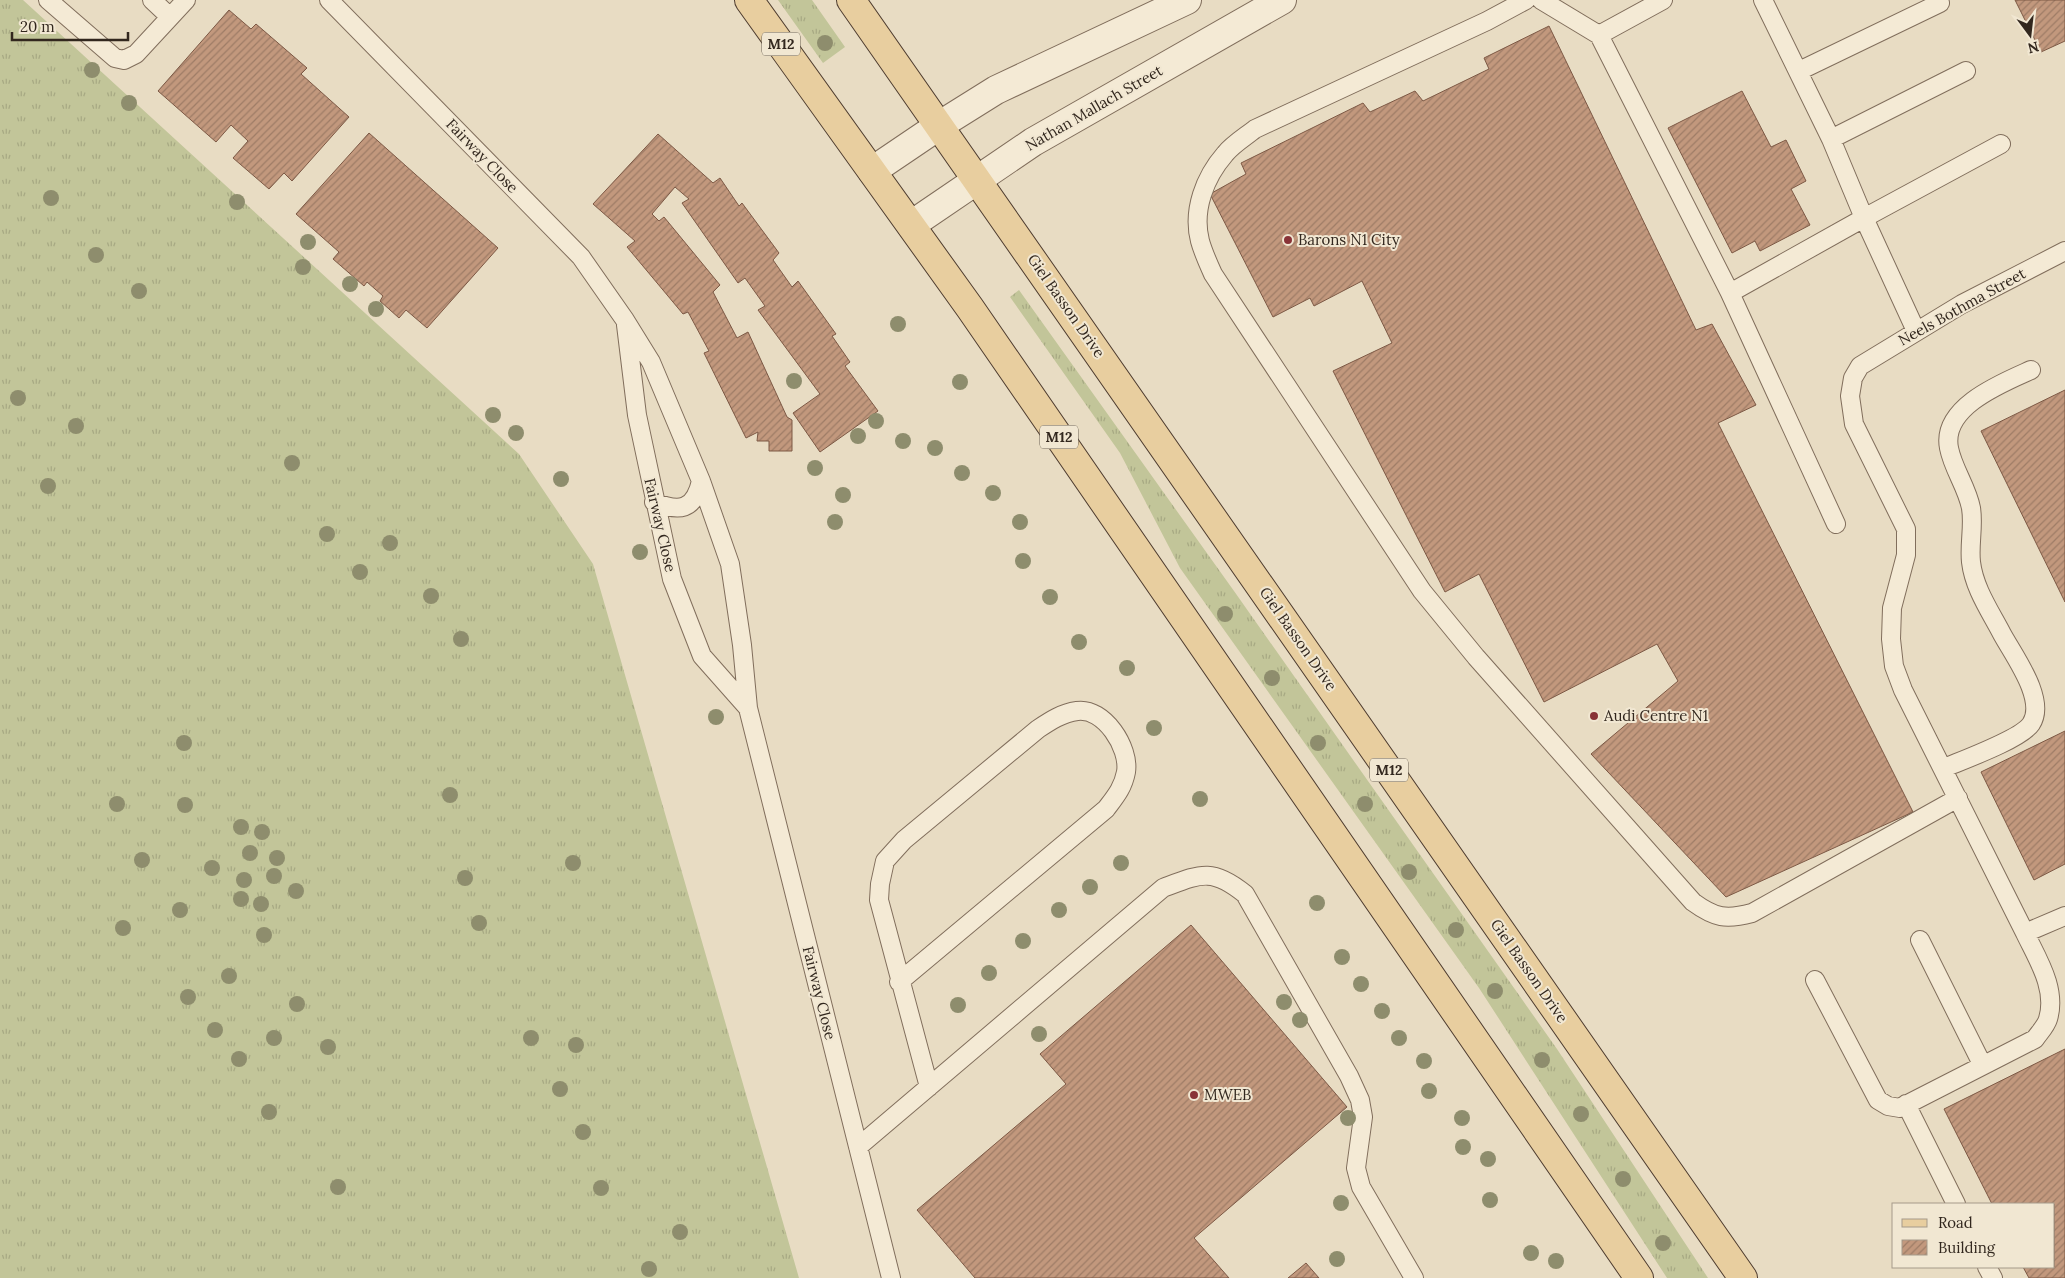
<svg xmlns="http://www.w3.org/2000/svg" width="2065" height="1278" font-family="Lora,serif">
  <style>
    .grass { fill: url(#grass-tufts) }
    .building { fill: url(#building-hatch); stroke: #7d5945 }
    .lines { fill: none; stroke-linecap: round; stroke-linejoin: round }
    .lane-casing { stroke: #816e5c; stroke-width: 20 }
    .street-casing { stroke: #816e5c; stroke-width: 30 }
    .primary-casing { stroke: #4f3d30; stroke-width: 30 }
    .lane { stroke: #f4ead5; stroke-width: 18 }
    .street { stroke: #f4ead5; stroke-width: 28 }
    .primary { stroke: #e8ce9f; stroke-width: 28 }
    .tree { fill: #8e8d6d }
    .poi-dot { fill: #893337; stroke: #f1e7d2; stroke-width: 2 }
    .labels { text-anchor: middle; stroke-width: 4; stroke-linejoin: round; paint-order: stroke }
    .shield { fill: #f1e7d2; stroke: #6b6154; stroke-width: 1 }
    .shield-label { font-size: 14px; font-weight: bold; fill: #32271e }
    .street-label { font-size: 15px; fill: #32271e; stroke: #f1e7d2 }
    .poi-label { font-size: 15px; fill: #32271e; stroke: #f1e7d2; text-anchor: start }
  </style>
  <defs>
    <pattern id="grass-tufts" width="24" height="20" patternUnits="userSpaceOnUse" patternTransform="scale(1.25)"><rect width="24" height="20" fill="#c2c599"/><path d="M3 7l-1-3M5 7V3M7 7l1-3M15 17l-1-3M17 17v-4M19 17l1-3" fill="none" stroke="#a7a983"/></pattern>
    <pattern id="building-hatch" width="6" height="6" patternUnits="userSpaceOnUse" patternTransform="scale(1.25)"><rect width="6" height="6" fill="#c2987d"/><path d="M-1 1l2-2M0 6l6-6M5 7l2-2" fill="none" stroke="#9e7c66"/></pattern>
  </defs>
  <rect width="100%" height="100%" fill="#e8dcc3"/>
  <path class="grass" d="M 0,0 L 23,0 L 519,454 L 593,564 L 799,1278 L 0,1278 Z
    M 778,0 L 812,0 L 845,47 L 823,63 Z
    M 1019,290 L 1234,591 L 1557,1049 L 1708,1278 L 1667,1278 L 1479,988 L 1180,568 L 1120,453 L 1010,297 Z"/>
  <path class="building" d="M 2015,0 L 2065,0 L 2065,41 L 2041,52 Z
    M 229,10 L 251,29 L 256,24 L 307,68 L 301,74 L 349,117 L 292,181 L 284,173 L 269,189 L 233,158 L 248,141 L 231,125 L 216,142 L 158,91 Z
    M 1549,26 L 1696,330 L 1712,324 L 1756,405 L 1718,423 L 1913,812 L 1726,897 L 1591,754 L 1678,681 L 1657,644 L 1544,702 L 1479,574 L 1445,592 L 1333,371 L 1392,343 L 1362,281 L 1314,306 L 1310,298 L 1273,317 L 1210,194 L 1246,174 L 1241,163 L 1363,103 L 1370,112 L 1415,91 L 1423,101 L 1489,69 L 1484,58 Z
    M 1742,91 L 1771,147 L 1786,140 L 1806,181 L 1791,189 L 1810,225 L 1760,251 L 1755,241 L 1732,253 L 1668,128 Z
    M 369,133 L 498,248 L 427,328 L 406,310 L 399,318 L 380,301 L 383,296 L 367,282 L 364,286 L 333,259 L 339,252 L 296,214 Z
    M 658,134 L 713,183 L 720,178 L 739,206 L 742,203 L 779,253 L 773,260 L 792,287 L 798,281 L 836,334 L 832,336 L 850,362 L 845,366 L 878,411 L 820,452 L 793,413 L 820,394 L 758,310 L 765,306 L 745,278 L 738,283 L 682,203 L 689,199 L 675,187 L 652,214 L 659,221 L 664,217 L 720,285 L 713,292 L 737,338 L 748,332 L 787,417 L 792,420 L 792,451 L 769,451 L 769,441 L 757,441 L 758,432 L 746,438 L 704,353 L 709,351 L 688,312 L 683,314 L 627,247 L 635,241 L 593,204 Z
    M 2065,390 L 2065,602 L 1981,431 Z
    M 2065,731 L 2065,864 L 2034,880 L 1981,772 Z
    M 1191,925 L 1347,1107 L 1194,1238 L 1229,1278 L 975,1278 L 917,1210 L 1066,1084 L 1040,1054 Z
    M 2065,1049 L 2065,1278 L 2029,1278 L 2023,1267 L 2054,1267 L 2054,1204 L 1992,1204 L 1944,1109 Z
    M 1306,1263 L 1319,1278 L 1288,1278 Z"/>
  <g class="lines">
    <defs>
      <path id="lane" d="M 48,0 L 115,58 L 124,60 L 136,54 L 186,0
        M 152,0 L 170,17
        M 329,0 L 581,257 L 625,320 L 651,362 L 701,481 L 730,564 L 742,645 L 748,708 L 891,1278
        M 1526,0 L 1487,21 L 1255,129 C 1245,137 1233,144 1225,154 C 1205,177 1192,210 1200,241 C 1203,252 1208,263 1213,274 L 1422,591 L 1476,657 L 1693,902 C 1715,918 1726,920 1752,913 L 1958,798
        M 1541,0 L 1599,35 L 1730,293 L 1864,218 L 1916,331
        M 1763,0 L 1831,139 L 1864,218 L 2001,144
        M 1599,35 L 1663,0
        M 1799,71 L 1940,3
        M 1831,139 L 1966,71
        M 2065,251 L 1962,304 L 1860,366 L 1853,378 L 1850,396 L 1854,424 L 1906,529 L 1906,555 L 1892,608 L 1891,639 L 1894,666 L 1903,690 L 2025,933 L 2065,916
        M 1730,293 L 1836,524
        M 626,325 L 637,415 L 672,579 L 702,656 L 748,708
        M 654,502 C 679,512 694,511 701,481
        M 1944,768 C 1963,760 2021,739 2031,724 C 2047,700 2014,656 2002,634 C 1990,611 1974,588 1971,562 C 1969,544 1974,526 1971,508 C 1967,487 1953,469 1949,448 C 1941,407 2002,383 2031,370
        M 1920,940 L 1982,1064
        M 1815,980 L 1878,1100 L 1888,1106 L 1900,1108 L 2035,1039 C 2039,1033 2046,1026 2048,1019 C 2057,989 2038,960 2025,933
        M 899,982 L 1106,809 C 1115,797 1123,788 1126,772 C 1130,748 1104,707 1077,711 C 1062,713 1050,721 1038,729 L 904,840 L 885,861 L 880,884 L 879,900 L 929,1087
        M 1906,1104 L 1956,1204
        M 858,1147 L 1163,888 C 1200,874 1212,867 1245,894 L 1349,1076 L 1360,1100 L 1363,1117 L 1356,1168 L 1361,1187 L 1414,1278
        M 1987,1267 L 1993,1278"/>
      <path id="street" d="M 872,171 L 940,125 L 996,90 L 1187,0
        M 911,225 L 1033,142 L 1282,0"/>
      <path id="primary" d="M 749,0 L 970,308 L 1639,1278
        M 851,0 L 1743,1278"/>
    </defs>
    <use href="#lane" class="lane-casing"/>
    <use href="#street" class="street-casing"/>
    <use href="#primary" class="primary-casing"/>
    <use href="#lane" class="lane"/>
    <use href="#street" class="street"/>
    <use href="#primary" class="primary"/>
  </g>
  <g class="tree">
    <circle cx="825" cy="43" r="8"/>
    <circle cx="92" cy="70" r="8"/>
    <circle cx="129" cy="103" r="8"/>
    <circle cx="51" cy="198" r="8"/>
    <circle cx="237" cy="202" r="8"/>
    <circle cx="308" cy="242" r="8"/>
    <circle cx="96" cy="255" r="8"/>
    <circle cx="303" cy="267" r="8"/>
    <circle cx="350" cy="284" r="8"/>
    <circle cx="139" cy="291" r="8"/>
    <circle cx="376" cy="309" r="8"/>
    <circle cx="898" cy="324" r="8"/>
    <circle cx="794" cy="381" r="8"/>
    <circle cx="960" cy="382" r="8"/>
    <circle cx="18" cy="398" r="8"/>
    <circle cx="493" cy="415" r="8"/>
    <circle cx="876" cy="421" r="8"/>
    <circle cx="76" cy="426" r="8"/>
    <circle cx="516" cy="433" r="8"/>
    <circle cx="858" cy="436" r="8"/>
    <circle cx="903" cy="441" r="8"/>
    <circle cx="935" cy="448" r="8"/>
    <circle cx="292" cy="463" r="8"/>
    <circle cx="815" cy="468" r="8"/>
    <circle cx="962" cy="473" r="8"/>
    <circle cx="561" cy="479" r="8"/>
    <circle cx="48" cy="486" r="8"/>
    <circle cx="993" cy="493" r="8"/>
    <circle cx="843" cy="495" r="8"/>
    <circle cx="835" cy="522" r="8"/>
    <circle cx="1020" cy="522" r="8"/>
    <circle cx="327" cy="534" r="8"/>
    <circle cx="390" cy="543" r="8"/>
    <circle cx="640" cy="552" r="8"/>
    <circle cx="1023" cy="561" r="8"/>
    <circle cx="360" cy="572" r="8"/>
    <circle cx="431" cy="596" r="8"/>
    <circle cx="1050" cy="597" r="8"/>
    <circle cx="1225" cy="614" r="8"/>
    <circle cx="461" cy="639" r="8"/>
    <circle cx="1079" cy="642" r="8"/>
    <circle cx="1127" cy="668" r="8"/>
    <circle cx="1272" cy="678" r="8"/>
    <circle cx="716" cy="717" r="8"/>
    <circle cx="1154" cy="728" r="8"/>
    <circle cx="184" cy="743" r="8"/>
    <circle cx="1318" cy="743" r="8"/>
    <circle cx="450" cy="795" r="8"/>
    <circle cx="1200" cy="799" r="8"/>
    <circle cx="117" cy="804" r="8"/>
    <circle cx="1365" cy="804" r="8"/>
    <circle cx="185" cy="805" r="8"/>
    <circle cx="241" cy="827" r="8"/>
    <circle cx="262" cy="832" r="8"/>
    <circle cx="250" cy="853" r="8"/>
    <circle cx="277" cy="858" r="8"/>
    <circle cx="142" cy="860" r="8"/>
    <circle cx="573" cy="863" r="8"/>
    <circle cx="1121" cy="863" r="8"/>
    <circle cx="212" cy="868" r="8"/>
    <circle cx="1409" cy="872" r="8"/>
    <circle cx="274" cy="876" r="8"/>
    <circle cx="465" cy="878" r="8"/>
    <circle cx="244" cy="880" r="8"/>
    <circle cx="1090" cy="887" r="8"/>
    <circle cx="296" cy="891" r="8"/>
    <circle cx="241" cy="899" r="8"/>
    <circle cx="1317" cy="903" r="8"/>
    <circle cx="261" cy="904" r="8"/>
    <circle cx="180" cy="910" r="8"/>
    <circle cx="1059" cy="910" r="8"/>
    <circle cx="479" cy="923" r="8"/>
    <circle cx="123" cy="928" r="8"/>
    <circle cx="1456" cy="930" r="8"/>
    <circle cx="264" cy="935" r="8"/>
    <circle cx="1023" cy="941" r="8"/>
    <circle cx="1342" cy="957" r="8"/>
    <circle cx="989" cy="973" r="8"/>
    <circle cx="229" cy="976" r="8"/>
    <circle cx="1361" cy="984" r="8"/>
    <circle cx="1495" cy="991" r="8"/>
    <circle cx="188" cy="997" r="8"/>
    <circle cx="1284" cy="1002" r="8"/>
    <circle cx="297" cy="1004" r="8"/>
    <circle cx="958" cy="1005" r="8"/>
    <circle cx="1382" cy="1011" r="8"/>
    <circle cx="1300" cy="1020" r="8"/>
    <circle cx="215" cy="1030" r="8"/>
    <circle cx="1039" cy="1034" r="8"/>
    <circle cx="274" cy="1038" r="8"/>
    <circle cx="531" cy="1038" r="8"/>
    <circle cx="1399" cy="1038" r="8"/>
    <circle cx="576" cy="1045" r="8"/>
    <circle cx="328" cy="1047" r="8"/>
    <circle cx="239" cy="1059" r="8"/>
    <circle cx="1542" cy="1060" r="8"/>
    <circle cx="1424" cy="1061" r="8"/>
    <circle cx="560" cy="1089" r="8"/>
    <circle cx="1429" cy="1091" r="8"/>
    <circle cx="269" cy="1112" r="8"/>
    <circle cx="1581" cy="1114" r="8"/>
    <circle cx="1348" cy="1118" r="8"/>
    <circle cx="1462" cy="1118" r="8"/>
    <circle cx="583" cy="1132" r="8"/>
    <circle cx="1463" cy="1147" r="8"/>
    <circle cx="1488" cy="1159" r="8"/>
    <circle cx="1623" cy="1179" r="8"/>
    <circle cx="338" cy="1187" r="8"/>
    <circle cx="601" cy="1188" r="8"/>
    <circle cx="1490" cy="1200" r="8"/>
    <circle cx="1341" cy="1203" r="8"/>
    <circle cx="680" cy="1232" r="8"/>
    <circle cx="1663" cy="1243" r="8"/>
    <circle cx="1531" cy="1253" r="8"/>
    <circle cx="1337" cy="1259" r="8"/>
    <circle cx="1556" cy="1261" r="8"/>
    <circle cx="649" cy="1269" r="8"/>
  </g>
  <g class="poi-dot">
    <circle cx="1288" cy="240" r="5"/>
    <circle cx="1594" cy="716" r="5"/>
    <circle cx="1194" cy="1095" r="5"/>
  </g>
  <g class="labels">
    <g class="shield">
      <rect x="762" y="32.5" width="38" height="23" rx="4"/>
      <rect x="1040" y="425.5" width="38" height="23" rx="4"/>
      <rect x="1370" y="758.5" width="38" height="23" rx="4"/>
    </g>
    <g class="shield-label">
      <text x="781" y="49">M12</text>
      <text x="1059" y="442">M12</text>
      <text x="1389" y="775">M12</text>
    </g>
    <g class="street-label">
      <text transform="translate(1094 108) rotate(-30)" y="5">Nathan Mallach Street</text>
      <text transform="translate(482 156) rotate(46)" y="5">Fairway Close</text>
      <text transform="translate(1066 306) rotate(55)" y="5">Giel Basson Drive</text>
      <text transform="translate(1962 307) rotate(-29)" y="5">Neels Bothma Street</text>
      <text transform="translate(660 525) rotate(77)" y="5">Fairway Close</text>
      <text transform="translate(1298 639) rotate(55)" y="5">Giel Basson Drive</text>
      <text transform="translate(1529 971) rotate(55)" y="5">Giel Basson Drive</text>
      <text transform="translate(819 993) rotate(76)" y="5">Fairway Close</text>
    </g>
    <g class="poi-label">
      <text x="1298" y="245">Barons N1 City</text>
      <text x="1604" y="721">Audi Centre N1</text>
      <text x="1204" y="1100">MWEB</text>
    </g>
  </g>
  <rect x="1892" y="1203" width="162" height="65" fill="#f1e7d2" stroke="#a59a8a"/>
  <rect x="1902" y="1219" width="25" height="8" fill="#e8ce9f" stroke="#a59a8a"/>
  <text x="1938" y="1228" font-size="15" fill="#32271e">Road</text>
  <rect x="1902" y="1240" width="25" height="15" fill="url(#building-hatch)" stroke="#a59a8a"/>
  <text x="1938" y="1253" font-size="15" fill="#32271e">Building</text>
  <g transform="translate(2030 35) rotate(165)" stroke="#f1e7d2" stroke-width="4" paint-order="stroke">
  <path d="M0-4L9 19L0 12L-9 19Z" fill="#32271e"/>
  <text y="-8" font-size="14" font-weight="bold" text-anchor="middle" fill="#32271e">N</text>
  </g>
  <path d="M12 32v8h116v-8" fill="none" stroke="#32271e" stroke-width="2.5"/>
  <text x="20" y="32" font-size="15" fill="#32271e" stroke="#f1e7d2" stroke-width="4" paint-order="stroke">20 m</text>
</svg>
